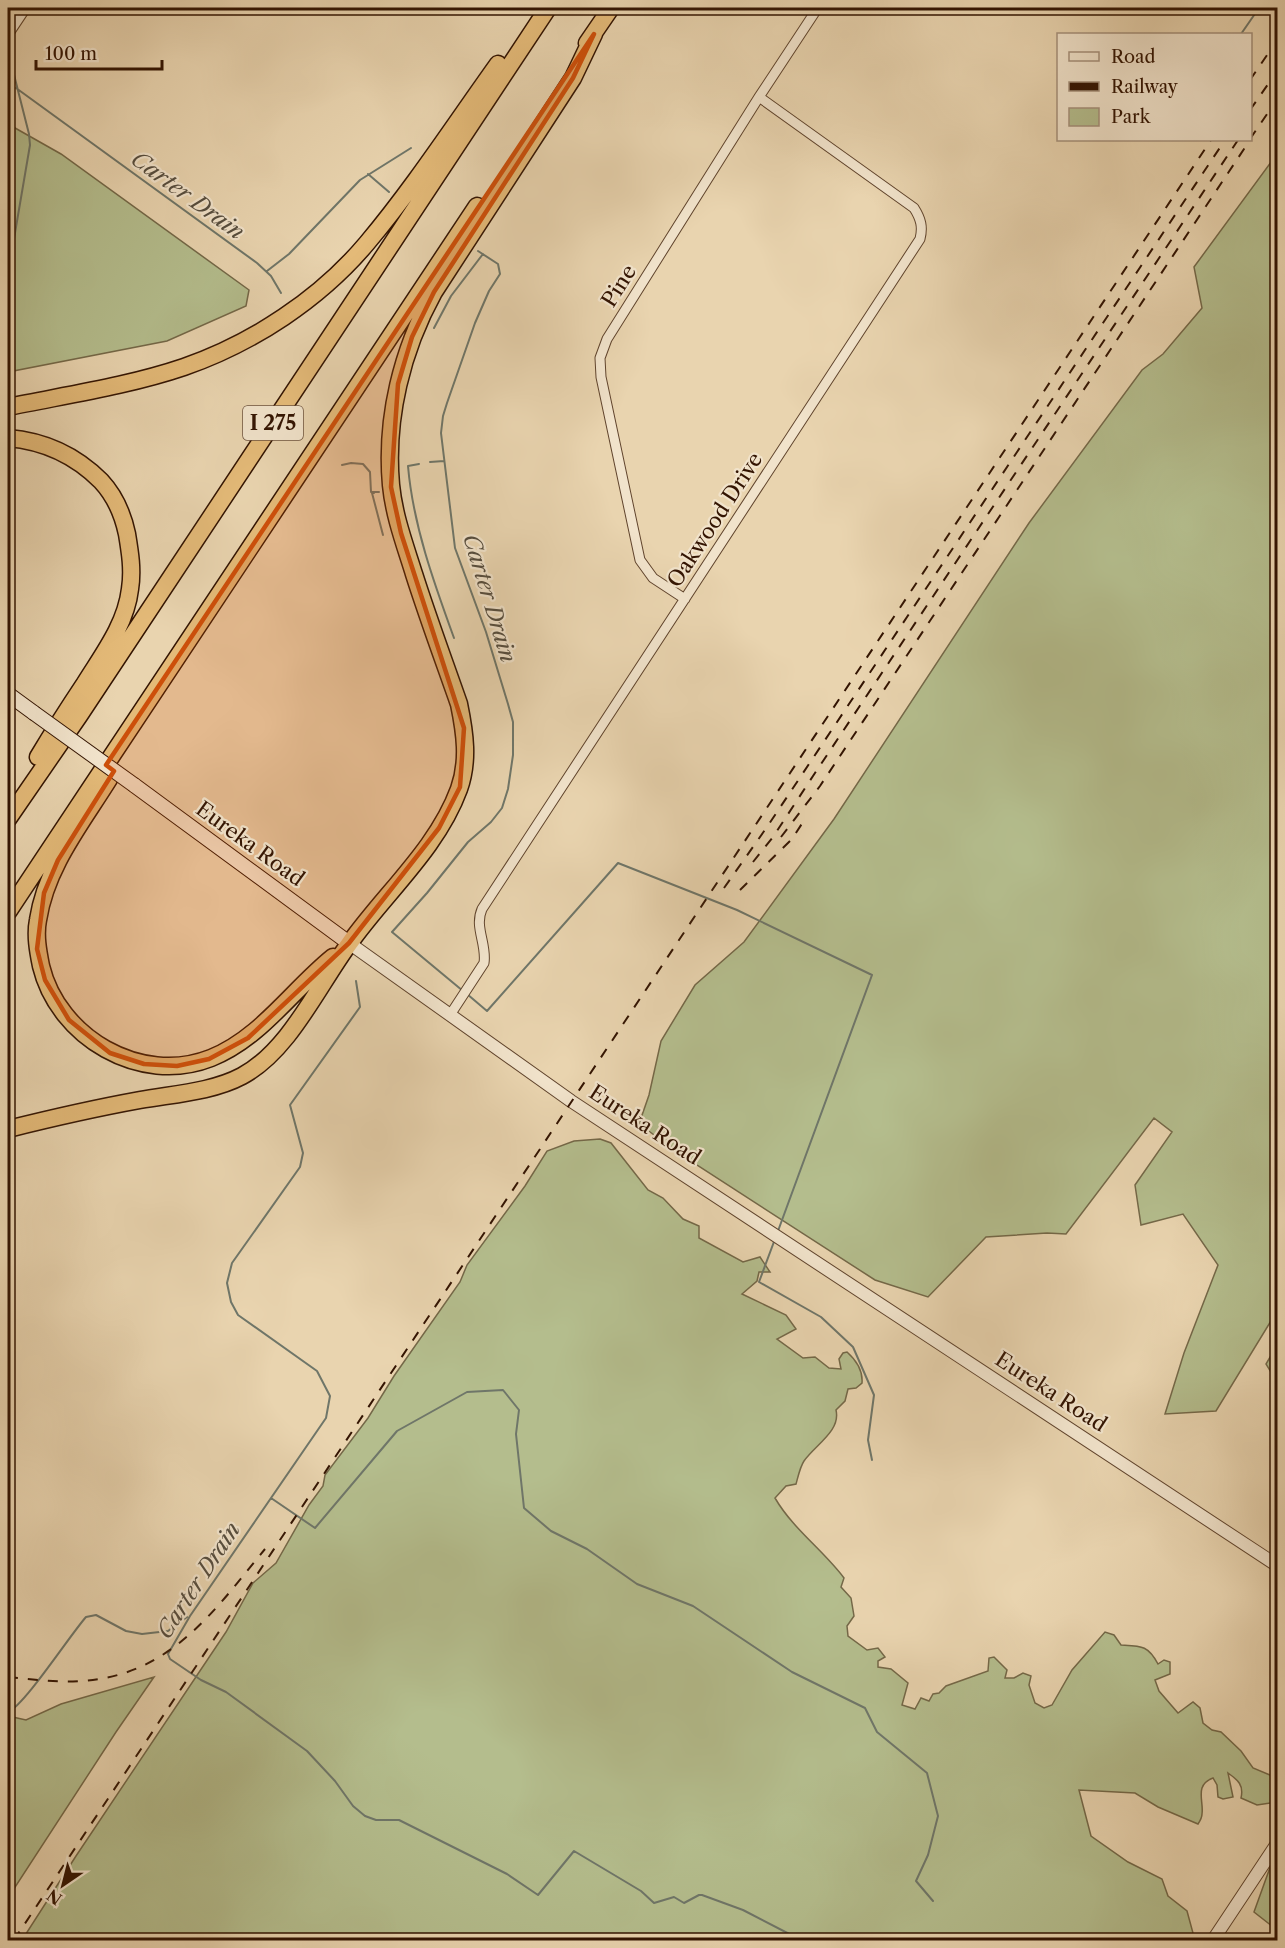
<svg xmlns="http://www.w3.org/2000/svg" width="1285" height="1948" font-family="'Libre Caslon Text',serif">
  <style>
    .green { fill: #b4bd8d; stroke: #746848; stroke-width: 1.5 }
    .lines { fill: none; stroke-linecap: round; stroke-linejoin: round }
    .stream { stroke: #6f7669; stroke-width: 2 }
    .minor-casing { stroke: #60442d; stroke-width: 11 }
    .tertiary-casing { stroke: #60442d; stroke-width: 14 }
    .secondary-casing { stroke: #331402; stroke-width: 16 }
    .motorway-casing { stroke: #331402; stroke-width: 19 }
    .minor { stroke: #f1e3cb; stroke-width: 9 }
    .tertiary { stroke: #f1e3cb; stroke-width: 12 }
    .secondary { stroke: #f1e3cb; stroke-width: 14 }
    .motorway { stroke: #e4ba78; stroke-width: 16 }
    .rail { stroke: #331402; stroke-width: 2; stroke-dasharray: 10 10; stroke-linecap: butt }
    .secondary-bridge-casing { stroke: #331402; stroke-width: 16; stroke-linecap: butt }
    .secondary-bridge { stroke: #f1e3cb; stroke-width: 14 }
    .marked { fill: #cd4f0a; fill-opacity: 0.2; stroke: #cd4f0a; stroke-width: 4.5; stroke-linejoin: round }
    .labels { text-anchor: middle; stroke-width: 4.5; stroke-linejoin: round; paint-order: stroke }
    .shield { fill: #f1e3cb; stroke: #6c523e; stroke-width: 1.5 }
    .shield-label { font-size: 20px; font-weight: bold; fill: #331402 }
    .street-label { font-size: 21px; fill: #331402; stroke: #f1e3cb }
    .water-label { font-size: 22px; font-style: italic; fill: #564d3e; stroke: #f1e3cb }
  </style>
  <rect width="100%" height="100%" fill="#e9d4af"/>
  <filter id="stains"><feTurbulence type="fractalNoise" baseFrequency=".00333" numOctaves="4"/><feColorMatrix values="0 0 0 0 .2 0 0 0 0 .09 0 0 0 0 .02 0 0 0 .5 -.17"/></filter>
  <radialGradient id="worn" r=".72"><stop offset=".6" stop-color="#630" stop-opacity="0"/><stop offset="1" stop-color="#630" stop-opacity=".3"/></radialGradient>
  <path class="green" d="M 8,124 L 61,154 L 249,290 L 246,306 L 167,341 L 8,372 Z
    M 1277,154 L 1277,1311 L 1216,1411 L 1165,1414 L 1184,1353 L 1218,1265 L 1183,1214 L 1141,1225 L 1135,1185 L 1172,1132 L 1154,1118 L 1066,1234 L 1047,1233 L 986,1237 L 928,1297 L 875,1280 L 686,1158 L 639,1124 L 649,1095 L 661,1041 L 695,985 L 744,942 L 834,819 L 1029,523 L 1142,370 L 1163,354 L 1202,308 L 1194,267 Z
    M 600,1139 L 611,1143 L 648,1190 L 663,1198 L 683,1219 L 699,1226 L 699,1238 L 743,1262 L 760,1257 L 770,1272 L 759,1272 L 757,1281 L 742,1294 L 786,1315 L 796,1329 L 777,1339 L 803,1358 L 815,1357 L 829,1368 L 841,1369 L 839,1359 L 843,1353 L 847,1352 C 856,1360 863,1371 862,1383 L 856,1388 L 848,1389 L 845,1401 L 836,1410 C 841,1431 815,1445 804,1461 C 800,1467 798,1477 796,1484 L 786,1486 L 775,1498 C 793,1529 823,1550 844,1578 L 841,1587 L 851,1598 L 854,1616 L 847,1626 L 848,1636 L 867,1650 L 878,1648 L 885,1657 L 878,1661 L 878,1667 L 891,1669 L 908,1683 L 902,1705 L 915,1709 L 921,1698 L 929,1701 L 933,1694 L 939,1693 L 946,1686 L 988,1671 L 989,1658 L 994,1657 L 1007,1670 L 1005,1678 L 1014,1678 L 1023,1673 L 1031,1676 L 1029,1685 L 1035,1703 L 1044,1708 L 1052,1705 L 1072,1670 L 1105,1632 L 1114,1635 L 1121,1645 C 1141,1646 1148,1645 1158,1664 L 1164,1660 L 1170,1662 L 1170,1674 L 1155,1680 L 1159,1691 L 1178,1713 L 1193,1702 L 1200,1708 L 1203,1723 L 1212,1730 L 1221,1732 L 1241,1751 L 1253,1768 L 1277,1778 L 1277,1802 L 1257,1805 L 1241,1798 C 1244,1785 1238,1780 1228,1773 L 1233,1797 L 1223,1799 L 1218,1797 L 1217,1785 L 1213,1778 C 1194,1785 1204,1801 1202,1814 C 1202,1817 1200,1821 1198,1824 L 1158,1807 L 1135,1793 L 1079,1790 L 1091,1836 L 1128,1862 L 1162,1879 L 1168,1896 L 1187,1911 L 1193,1933 L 1179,1940 L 22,1940 L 76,1856 L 226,1632 L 253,1583 L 276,1563 L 309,1505 L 323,1486 L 325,1475 L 368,1418 L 394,1376 L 460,1282 L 467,1265 L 525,1186 L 547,1151 L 574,1141 Z
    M 1277,1345 L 1277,1382 L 1266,1364 Z
    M 154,1677 L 116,1732 L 8,1898 L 8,1716 L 26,1720 L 61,1704 Z
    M 1277,1848 L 1277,1930 L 1254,1912 Z"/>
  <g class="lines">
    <path class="stream" d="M 1241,34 L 1259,8
      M 16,88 L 257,263 L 271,276 L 281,293
      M 368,174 L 389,192
      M 267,271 L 289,254 L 360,180 L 411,148
      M 8,274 L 30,145 L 29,134 L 8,51
      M 434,328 L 451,296 L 483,254
      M 430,462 L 444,461
      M 419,464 L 408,466 C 413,525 434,583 454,638
      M 342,465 L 351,463 L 363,464 L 370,472 L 371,492 L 379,492
      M 374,493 L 372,493 L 383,535
      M 356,981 L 360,1007 L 290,1105 L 303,1153 L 300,1167 L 232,1263 L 227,1283 L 231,1302 L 238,1315 L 317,1371 L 330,1396 L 326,1418 L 190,1616 L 168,1654 L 170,1659 L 201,1680 L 226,1692 L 307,1751 L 335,1781 L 353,1806 L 365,1816 L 376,1820 L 399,1820 L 507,1874 L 538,1895 L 574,1851 L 641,1891 L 654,1903 L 674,1897 L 684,1903 L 699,1895 L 702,1895 L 743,1910 L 801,1940
      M 463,991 L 392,932 L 427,893 L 468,842 L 491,822 L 502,808 L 508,789 L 513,755 L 513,722 L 508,704 L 486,632 L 455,548 L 441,433 L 443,416 L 447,403 L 475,323 L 489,291 L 500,274 L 498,264 L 478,251
      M 467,994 L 487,1011 L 618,863 L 737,910 L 872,975 L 778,1231
      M 775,1239 L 759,1282 L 821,1317 L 853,1347 L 874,1395 L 868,1440 L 872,1460
      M 271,1498 L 315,1528 L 397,1431 L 467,1392 L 503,1390 L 519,1410 L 516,1434 L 524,1508 L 551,1531 L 587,1549 L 637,1584 L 693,1606 L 792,1672 L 865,1708 L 877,1732 L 927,1773 L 938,1816 L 928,1855 L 916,1881 L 933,1901
      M 8,1712 C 24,1706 70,1635 86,1617 L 96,1615 L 126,1631 L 142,1634 L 168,1631 L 187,1617"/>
    <defs>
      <path id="minor" d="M 685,599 L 653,578 L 640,560 L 601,377 L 600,358 L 607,339 L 759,97 L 817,9
        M 450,1015 L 484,963 C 487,944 474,927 482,909 L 920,239 C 923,227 921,219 914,208 L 759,97"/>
      <path id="tertiary" d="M 8,32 L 24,8
        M 349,943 L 571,1101 L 1278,1566
        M 1213,1940 L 1278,1842"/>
      <path id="secondary" d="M 8,694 L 34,713
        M 134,785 L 349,943"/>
      <path id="motorway" d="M 587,43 L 611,8
        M 8,407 C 66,395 128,386 184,367 C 253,343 320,299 367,243 C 414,187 455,124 498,64
        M 8,438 C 44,441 75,455 101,481 C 114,495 123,515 127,534 C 130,552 133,570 130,589 C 126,624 103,654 85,683 C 69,707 53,732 38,757
        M 109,779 C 81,824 46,867 38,920 C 35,935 38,951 41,966 C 58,1037 140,1086 211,1058 C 261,1038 292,990 333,957
        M 8,819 L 79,716 L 548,8
        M 8,912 L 477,206
        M 8,1129 C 52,1118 96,1108 140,1100 C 173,1094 212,1092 242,1076 C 289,1051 318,986 349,944 C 385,893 437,849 459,789 C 469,761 465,733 459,704 C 444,661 428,618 414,574 C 405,545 394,516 391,485 C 385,418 402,350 434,292 L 573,78 L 594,34"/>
    </defs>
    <use href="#minor" class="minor-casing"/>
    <use href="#tertiary" class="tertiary-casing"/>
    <use href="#secondary" class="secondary-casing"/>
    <use href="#motorway" class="motorway-casing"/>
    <use href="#minor" class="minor"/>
    <use href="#tertiary" class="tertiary"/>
    <use href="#secondary" class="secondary"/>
    <use href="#motorway" class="motorway"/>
    <path class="rail" d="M 1250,80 L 1278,39
      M 1250,110 L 1278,70
      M 1250,139 L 1278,98
      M 781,837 L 820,786 L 1250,140
      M 753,862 L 773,837 L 813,776 L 1238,140
      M 724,888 L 767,827 L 1225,140
      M 740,890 L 792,839 L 803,822
      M 8,1677 C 32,1679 57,1683 81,1681 C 170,1676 214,1611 265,1549
      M 14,1940 L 1211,140"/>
    <defs>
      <path id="secondary-bridge" d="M 34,713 L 134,785"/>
    </defs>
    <use href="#secondary-bridge" class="secondary-bridge-casing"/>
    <use href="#secondary-bridge" class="secondary-bridge"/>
  </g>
  <path class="marked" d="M 594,34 L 573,78 L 434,292 L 412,337 L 398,384 L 391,487 L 401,533 L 464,728 L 460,787 L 439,828 L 349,943 L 248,1038 L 209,1059 L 177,1066 L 144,1064 L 110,1053 L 69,1020 L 45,980 L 37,949 L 44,893 L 58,860 L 114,771 L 106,765 Z"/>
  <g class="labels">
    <rect class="shield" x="243" y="406" width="60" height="34" rx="4.5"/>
    <g class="shield-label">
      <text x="273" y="430">I 275</text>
    </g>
    <g class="street-label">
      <text transform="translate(619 286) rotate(-58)" y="7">Pine</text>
      <text transform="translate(715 520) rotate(-57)" y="7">Oakwood Drive</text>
      <text transform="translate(250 844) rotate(36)" y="7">Eureka Road</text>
      <text transform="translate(645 1125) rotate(33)" y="7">Eureka Road</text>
      <text transform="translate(1051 1392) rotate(33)" y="7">Eureka Road</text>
    </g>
    <g class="water-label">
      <text transform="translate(188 195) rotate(36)" y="8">Carter Drain</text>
      <text transform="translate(490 598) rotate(73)" y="8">Carter Drain</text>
      <text transform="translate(198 1580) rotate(-57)" y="8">Carter Drain</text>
    </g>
  </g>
  <rect width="1285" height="1948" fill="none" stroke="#e9d4af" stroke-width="30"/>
  <rect x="9" y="9" width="1267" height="1930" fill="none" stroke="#331402" stroke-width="3"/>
  <rect x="15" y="15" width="1255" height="1918" fill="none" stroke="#331402" stroke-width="1.5"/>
  <rect x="1057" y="33" width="195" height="108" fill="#f1e3cb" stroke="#a5907b" stroke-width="1.5"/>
  <rect x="1069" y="52" width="30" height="9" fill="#f1e3cb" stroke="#a5907b" stroke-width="1.5"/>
  <text x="1111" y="63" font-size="18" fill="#331402">Road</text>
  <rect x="1069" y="82" width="30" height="9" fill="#331402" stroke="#a5907b" stroke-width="1.5"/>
  <text x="1111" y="93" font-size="18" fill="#331402">Railway</text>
  <rect x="1069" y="108" width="30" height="18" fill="#b4bd8d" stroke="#a5907b" stroke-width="1.5"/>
  <text x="1111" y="123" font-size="18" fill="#331402">Park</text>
  <g transform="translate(63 1885) rotate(215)" stroke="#f1e3cb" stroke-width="4.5" paint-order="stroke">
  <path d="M0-4.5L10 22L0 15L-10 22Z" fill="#331402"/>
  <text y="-9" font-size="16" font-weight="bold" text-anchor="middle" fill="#331402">N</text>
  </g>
  <path d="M36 60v9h126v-9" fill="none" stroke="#331402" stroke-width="3"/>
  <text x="45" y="60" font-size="18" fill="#331402" stroke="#f1e3cb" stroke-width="4.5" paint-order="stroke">100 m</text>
  <rect width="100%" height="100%" filter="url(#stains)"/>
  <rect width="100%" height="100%" fill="url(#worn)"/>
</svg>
